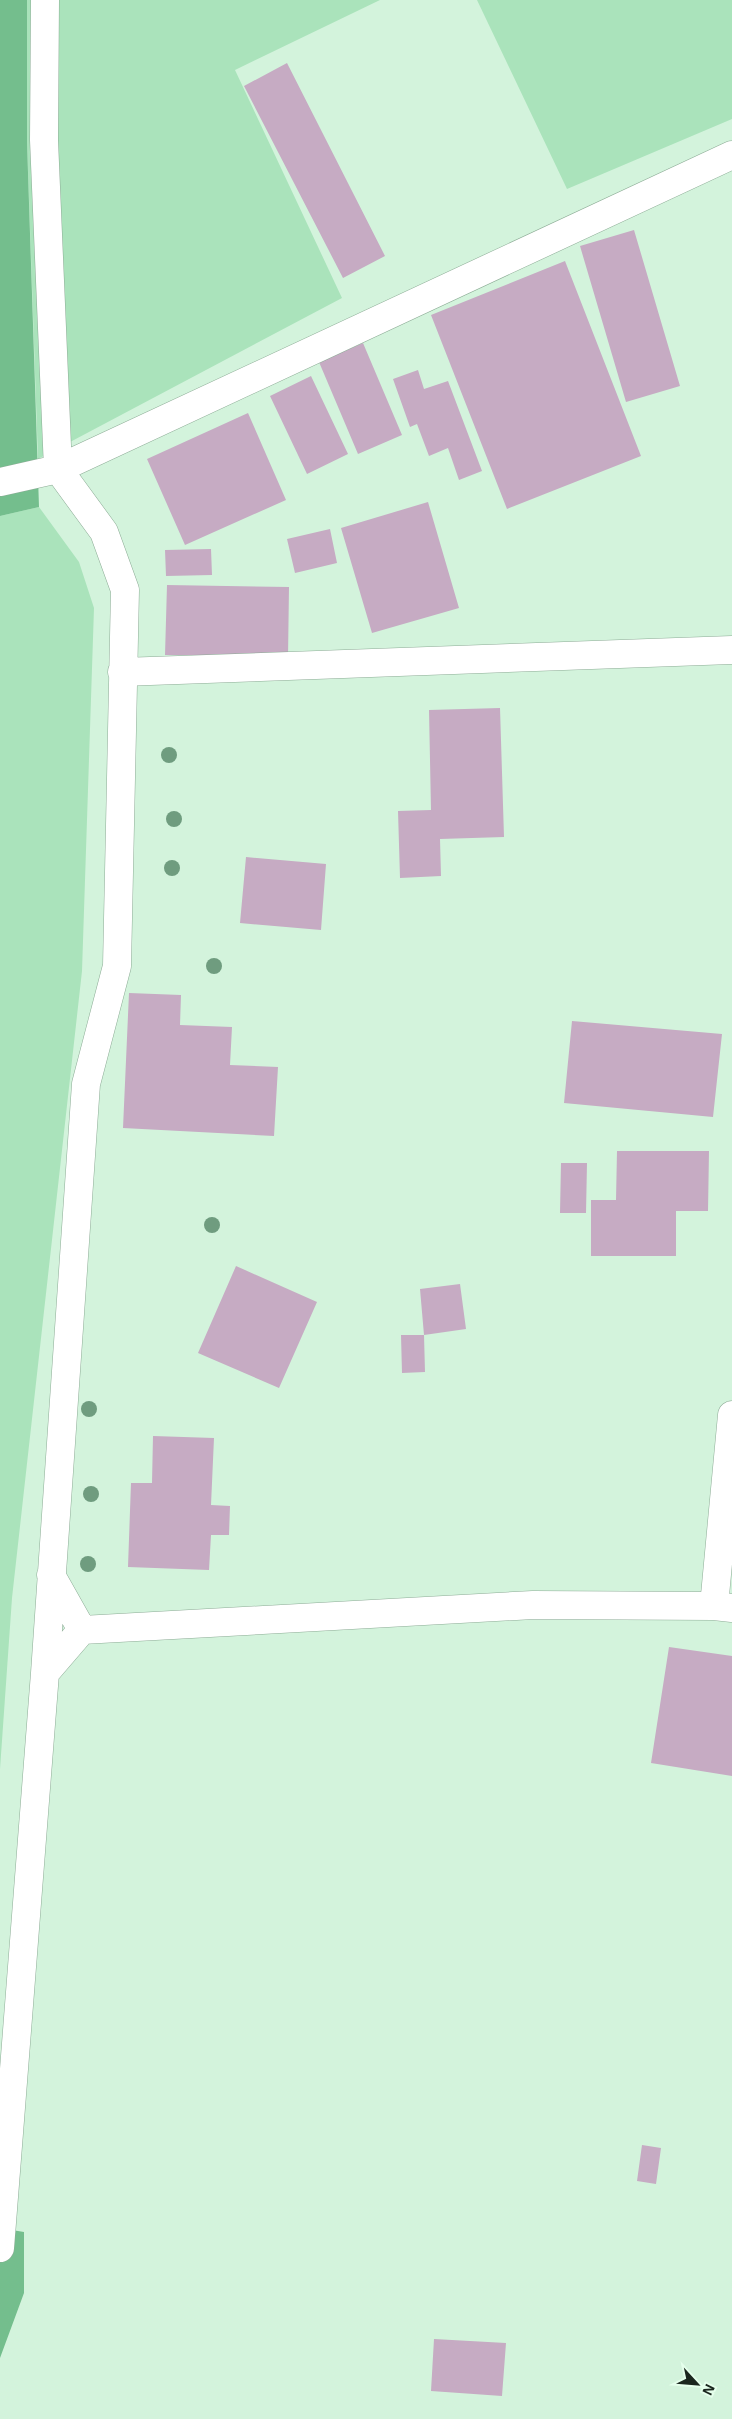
<svg xmlns="http://www.w3.org/2000/svg" width="732" height="2419" font-family="Helvetica,sans-serif">
  <style>
    .green { fill: #aae3bb }
    .forest { fill: #74be8d }
    .building { fill: #c6abc3 }
    .lines { fill: none; stroke-linecap: round; stroke-linejoin: round }
    .street-casing { stroke: #8dac96; stroke-width: 29 }
    .street { stroke: #fff; stroke-width: 28 }
    .tree { fill: #6f9c7f }
  </style>
  <rect width="100%" height="100%" fill="#d3f3dc"/>
  <path class="green" d="M 27,0 L 380,0 L 235,70 L 342,298 L 38,459 L 27,142 Z
    M 477,0 L 732,0 L 732,119 L 567,189 Z
    M 39,507 L 79,562 L 94,608 L 82,971 L 12,1598 L 0,1769 L 0,516 Z"/>
  <path class="forest" d="M 0,0 L 27,0 L 27,142 L 39,507 L 0,516 Z
    M 0,2228 L 24,2232 L 24,2293 L 0,2358 Z"/>
  <path class="building" d="M 287,63 L 385,256 L 343,278 L 244,86 Z
    M 634,230 L 680,386 L 626,402 L 580,246 Z
    M 565,261 L 641,456 L 507,509 L 431,315 Z
    M 363,343 L 402,435 L 358,454 L 319,362 Z
    M 418,370 L 424,389 L 448,381 L 482,471 L 459,480 L 448,448 L 429,456 L 417,424 L 410,427 L 393,379 Z
    M 311,376 L 348,454 L 307,474 L 270,396 Z
    M 248,413 L 286,500 L 185,545 L 147,459 Z
    M 428,502 L 459,608 L 372,633 L 341,528 Z
    M 330,529 L 337,563 L 295,573 L 287,539 Z
    M 211,549 L 212,575 L 166,576 L 165,550 Z
    M 167,585 L 289,587 L 288,657 L 165,655 Z
    M 500,708 L 504,837 L 440,839 L 441,876 L 400,878 L 398,811 L 431,810 L 429,710 Z
    M 246,857 L 326,864 L 321,930 L 240,923 Z
    M 129,993 L 181,995 L 180,1025 L 232,1027 L 230,1065 L 278,1067 L 274,1136 L 123,1128 Z
    M 572,1021 L 722,1034 L 713,1117 L 564,1103 Z
    M 617,1151 L 709,1151 L 708,1211 L 676,1211 L 676,1256 L 591,1256 L 591,1200 L 616,1200 Z
    M 561,1163 L 587,1163 L 586,1213 L 560,1213 Z
    M 236,1266 L 317,1302 L 279,1388 L 198,1353 Z
    M 460,1284 L 466,1329 L 424,1335 L 420,1289 Z
    M 401,1335 L 424,1335 L 425,1372 L 402,1373 Z
    M 153,1436 L 214,1438 L 211,1505 L 230,1506 L 229,1535 L 211,1535 L 209,1570 L 128,1567 L 131,1483 L 152,1483 Z
    M 669,1647 L 732,1656 L 732,1776 L 651,1763 Z
    M 642,2145 L 661,2148 L 656,2184 L 637,2181 Z
    M 434,2339 L 506,2343 L 502,2396 L 431,2391 Z"/>
  <g class="lines">
    <defs>
      <path id="street" d="M 0,482 L 58,469 L 732,155
        M 122,672 L 732,650
        M 51,1575 L 82,1630
        M 714,1606 L 732,1415
        M 45,1673 L 82,1630 L 533,1605 L 714,1606 L 732,1608
        M 0,2248 L 45,1673 L 86,1084 L 117,966 L 125,590 L 104,532 L 58,469 L 44,140 L 45,0"/>
    </defs>
    <use href="#street" class="street-casing"/>
    <use href="#street" class="street"/>
  </g>
  <g class="tree">
    <circle cx="169" cy="755" r="8"/>
    <circle cx="174" cy="819" r="8"/>
    <circle cx="172" cy="868" r="8"/>
    <circle cx="214" cy="966" r="8"/>
    <circle cx="212" cy="1225" r="8"/>
    <circle cx="89" cy="1409" r="8"/>
    <circle cx="91" cy="1494" r="8"/>
    <circle cx="88" cy="1564" r="8"/>
  </g>
  <g transform="translate(697 2384) rotate(116)" stroke="#e5ffec" stroke-width="4" paint-order="stroke">
  <path d="M0-4L9 19L0 12L-9 19Z" fill="#1a261e"/>
  <text y="-8" font-size="14" font-weight="bold" text-anchor="middle" fill="#1a261e">N</text>
  </g>
</svg>
